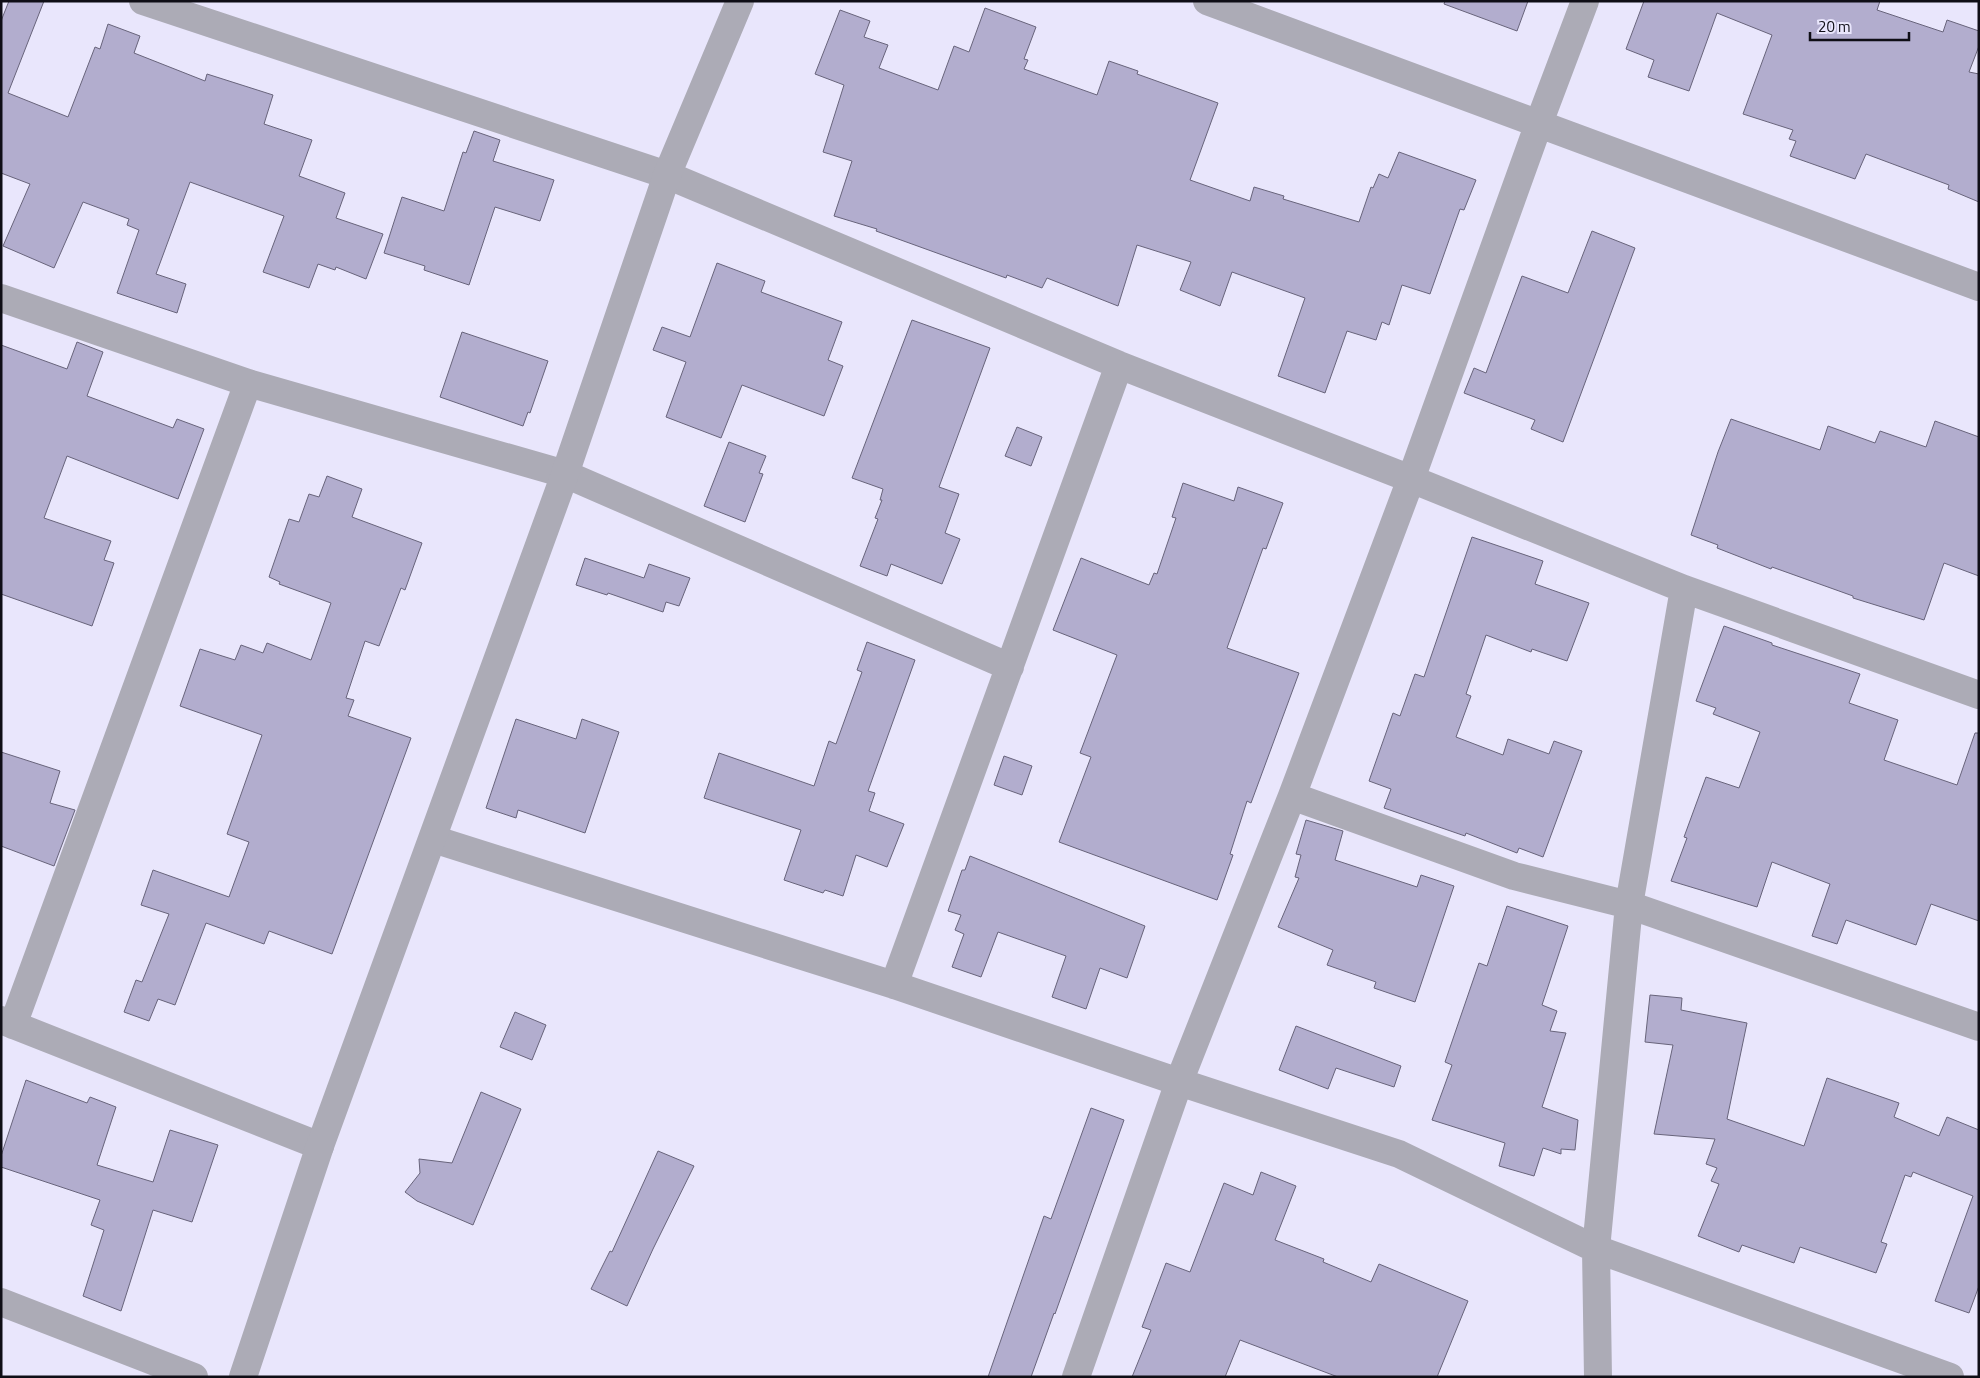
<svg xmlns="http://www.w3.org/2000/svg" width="1980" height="1378" font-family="'Titillium Web',sans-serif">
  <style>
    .building { fill: #b2adce; stroke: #68647b }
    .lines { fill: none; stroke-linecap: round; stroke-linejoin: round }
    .minor { stroke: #acabb6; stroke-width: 28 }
    .tertiary { stroke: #acabb6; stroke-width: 28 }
  </style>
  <rect width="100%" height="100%" fill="#e9e6fc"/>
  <path class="building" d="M 9,1 L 44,1 L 8,93 L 68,117 L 95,47 L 100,49 L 108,24 L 140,36 L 134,53 L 205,81 L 207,74 L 273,95 L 264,124 L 312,140 L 299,176 L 345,193 L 336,218 L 383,234 L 366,279 L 336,267 L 335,270 L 318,264 L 309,288 L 263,272 L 284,216 L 190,182 L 156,274 L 186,284 L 177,313 L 117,293 L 139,230 L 127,225 L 129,219 L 83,202 L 54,268 L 3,246 L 30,184 L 1,173 L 1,21 Z
    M 1445,1 L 1528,1 L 1517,31 L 1444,4 Z
    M 1644,1 L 1880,1 L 1877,10 L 1943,32 L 1947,20 L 1979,31 L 1979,46 L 1969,72 L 1979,74 L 1979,202 L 1948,189 L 1949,185 L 1866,154 L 1855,179 L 1790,156 L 1796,141 L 1789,139 L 1793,130 L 1743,114 L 1772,35 L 1717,13 L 1689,91 L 1648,77 L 1654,60 L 1626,49 Z
    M 985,8 L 1036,27 L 1024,59 L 1028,60 L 1024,69 L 1097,95 L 1109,61 L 1138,71 L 1137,74 L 1218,103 L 1190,180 L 1250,201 L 1254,187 L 1284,196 L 1283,199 L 1359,222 L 1371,187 L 1373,188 L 1379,174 L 1388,178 L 1399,152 L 1476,180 L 1464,210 L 1460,209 L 1430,294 L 1402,285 L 1389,325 L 1382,322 L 1376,340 L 1347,331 L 1325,393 L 1278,376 L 1305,298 L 1232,272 L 1220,306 L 1180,290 L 1191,262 L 1137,245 L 1118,306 L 1047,278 L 1042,288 L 1007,275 L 1006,278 L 876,231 L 877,229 L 834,216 L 852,161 L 823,152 L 844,85 L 815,74 L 840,10 L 870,21 L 864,37 L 888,45 L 879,68 L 938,90 L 954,46 L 969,52 Z
    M 474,131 L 500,140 L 493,161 L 554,180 L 540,221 L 495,207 L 469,285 L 424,270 L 425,266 L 384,253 L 402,197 L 444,211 L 463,152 L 466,153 Z
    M 1592,231 L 1635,248 L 1563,442 L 1531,429 L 1535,420 L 1464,393 L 1474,368 L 1486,373 L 1522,276 L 1568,293 Z
    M 717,263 L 765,281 L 761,292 L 842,322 L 828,360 L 843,366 L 824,416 L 742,385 L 721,438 L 666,417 L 686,362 L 653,350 L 662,327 L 690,337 Z
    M 912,320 L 990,348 L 939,487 L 959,494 L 945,533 L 960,539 L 942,584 L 891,564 L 887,576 L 860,566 L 878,519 L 875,518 L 882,500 L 880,500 L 883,489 L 852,478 Z
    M 462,332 L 548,361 L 530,413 L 528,412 L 523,426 L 440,397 Z
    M 77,342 L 103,352 L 87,396 L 173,428 L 177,419 L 204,429 L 178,499 L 67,456 L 44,518 L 111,541 L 104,560 L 114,563 L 92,626 L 1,594 L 1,345 L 67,369 Z
    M 1731,419 L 1820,450 L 1828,426 L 1875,443 L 1880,431 L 1926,447 L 1935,421 L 1979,437 L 1979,576 L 1944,563 L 1924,620 L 1853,598 L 1853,596 L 1772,567 L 1771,569 L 1717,548 L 1718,545 L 1691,535 L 1718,452 Z
    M 1017,427 L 1042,437 L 1031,466 L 1005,456 Z
    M 729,442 L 766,456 L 759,473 L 763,474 L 745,522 L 704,506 Z
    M 327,476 L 362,489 L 352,517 L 422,543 L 405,590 L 401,588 L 379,646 L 365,641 L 346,698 L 354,700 L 348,716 L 411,738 L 332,954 L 269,931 L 264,944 L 206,923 L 175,1005 L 158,999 L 149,1021 L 124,1012 L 136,980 L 142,982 L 169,914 L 141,905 L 153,870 L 229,897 L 249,842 L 227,834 L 262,735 L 180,706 L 200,649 L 235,660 L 241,645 L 263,653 L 267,643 L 311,660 L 331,603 L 279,584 L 280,582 L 269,577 L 289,519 L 299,522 L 309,494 L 319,497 Z
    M 1183,483 L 1234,501 L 1238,487 L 1283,503 L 1266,549 L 1263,548 L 1227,648 L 1299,673 L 1251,803 L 1247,801 L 1230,854 L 1233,855 L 1217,900 L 1059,842 L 1091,757 L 1080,753 L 1117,655 L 1053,630 L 1081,558 L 1149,585 L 1154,573 L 1157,574 L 1176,518 L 1172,517 Z
    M 1472,537 L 1543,561 L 1535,584 L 1589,603 L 1567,661 L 1532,649 L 1531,652 L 1486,635 L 1466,694 L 1471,696 L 1456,737 L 1503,755 L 1508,739 L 1549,754 L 1554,741 L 1582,751 L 1543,857 L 1519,848 L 1517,853 L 1466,833 L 1465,836 L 1384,808 L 1391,789 L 1369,781 L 1393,713 L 1400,716 L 1415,674 L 1424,677 Z
    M 585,558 L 644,578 L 649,564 L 690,578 L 679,606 L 666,602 L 663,612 L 608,593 L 607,595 L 576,585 Z
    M 1724,626 L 1772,643 L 1772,645 L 1860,674 L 1849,703 L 1898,720 L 1884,760 L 1957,785 L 1975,733 L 1979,733 L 1979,921 L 1931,904 L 1916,945 L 1846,920 L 1837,944 L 1812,936 L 1830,884 L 1772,862 L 1757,907 L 1671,881 L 1687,838 L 1684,837 L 1706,777 L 1739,788 L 1760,732 L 1713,714 L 1716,708 L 1696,701 Z
    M 867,642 L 915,660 L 868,791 L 875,793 L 869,811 L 904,824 L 887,867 L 856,855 L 843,896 L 825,890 L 823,893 L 784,880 L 801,830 L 704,798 L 719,753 L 814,786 L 829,741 L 836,744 L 862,672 L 857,670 Z
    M 516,719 L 576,739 L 582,719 L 619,732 L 585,833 L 518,810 L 516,818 L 486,808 Z
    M 1,752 L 60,771 L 50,803 L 75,810 L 54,866 L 1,846 Z
    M 1004,756 L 1032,766 L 1022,795 L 994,785 Z
    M 1306,820 L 1343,831 L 1335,860 L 1417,887 L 1421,875 L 1454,886 L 1415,1002 L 1374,988 L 1376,982 L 1327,965 L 1333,950 L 1278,927 L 1299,878 L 1295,877 L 1301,855 L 1296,854 Z
    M 970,856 L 1145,926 L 1127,978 L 1100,968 L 1086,1009 L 1052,997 L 1066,956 L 998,932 L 981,977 L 952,967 L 964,934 L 955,930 L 961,915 L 948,911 L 962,870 L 965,870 Z
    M 1507,906 L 1568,926 L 1542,1005 L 1557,1011 L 1550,1031 L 1566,1033 L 1542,1107 L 1578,1120 L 1575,1150 L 1561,1149 L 1561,1154 L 1543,1148 L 1534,1176 L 1499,1166 L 1505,1143 L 1432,1120 L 1452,1065 L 1445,1062 L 1479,963 L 1487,966 Z
    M 1650,995 L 1682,998 L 1681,1010 L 1747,1023 L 1727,1119 L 1804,1146 L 1827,1078 L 1899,1103 L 1894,1117 L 1939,1136 L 1947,1117 L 1979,1130 L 1979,1286 L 1969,1313 L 1935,1301 L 1973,1196 L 1913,1172 L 1911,1177 L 1905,1175 L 1881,1242 L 1887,1244 L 1876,1273 L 1800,1247 L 1794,1263 L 1742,1245 L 1739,1252 L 1698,1236 L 1719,1184 L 1711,1181 L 1717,1168 L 1706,1164 L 1715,1139 L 1654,1134 L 1673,1045 L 1645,1042 Z
    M 515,1012 L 546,1025 L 532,1060 L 500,1047 Z
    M 1296,1026 L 1401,1066 L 1394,1087 L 1336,1068 L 1328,1089 L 1279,1070 Z
    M 26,1080 L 87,1103 L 90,1097 L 116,1107 L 97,1165 L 153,1182 L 170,1130 L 218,1145 L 192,1222 L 153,1210 L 121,1311 L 83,1296 L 104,1230 L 91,1225 L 100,1200 L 1,1167 L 1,1156 Z
    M 481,1092 L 521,1109 L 473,1225 L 417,1201 L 405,1192 L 420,1173 L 419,1159 L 452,1163 Z
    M 1091,1108 L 1124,1120 L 1055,1314 L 1054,1313 L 1031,1377 L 988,1377 L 1044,1216 L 1051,1219 Z
    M 658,1151 L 694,1166 L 653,1249 L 627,1306 L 591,1289 L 610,1251 L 612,1252 Z
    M 1261,1172 L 1296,1186 L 1275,1240 L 1324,1259 L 1323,1262 L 1371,1282 L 1379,1264 L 1468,1301 L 1437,1377 L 1338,1377 L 1240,1340 L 1225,1377 L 1132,1377 L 1151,1330 L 1142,1327 L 1166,1263 L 1190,1272 L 1224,1183 L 1253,1195 Z"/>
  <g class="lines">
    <path class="minor" d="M 143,1 L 667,175 L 1119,365 L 1411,479 L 1684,589 L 1979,695
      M 1207,1 L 1979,287
      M 1,298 L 248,383 L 565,474 L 1010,667
      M 1292,796 L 1514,876 L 1629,905 L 1979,1027
      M 433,839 L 894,985 L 1179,1082 L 1399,1154 L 1596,1249 L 1950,1377
      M 894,985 L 1119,365
      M 1,1020 L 320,1146
      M 13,1025 L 248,383
      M 1,1302 L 194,1377
      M 1076,1377 L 1179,1082 L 1292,796 L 1411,479 L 1539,123 L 1585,1
      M 1598,1377 L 1596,1249 L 1629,905 L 1684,589"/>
    <path class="tertiary" d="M 243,1377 L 320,1146 L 565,474 L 667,175 L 740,1"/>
  </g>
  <rect width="1980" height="1378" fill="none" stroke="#0f0e16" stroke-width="5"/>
  <path d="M1810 32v8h99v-8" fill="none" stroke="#0f0e16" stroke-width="2.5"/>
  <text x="1818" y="32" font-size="15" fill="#0f0e16" stroke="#e9e6fc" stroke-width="4" paint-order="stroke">20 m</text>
</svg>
